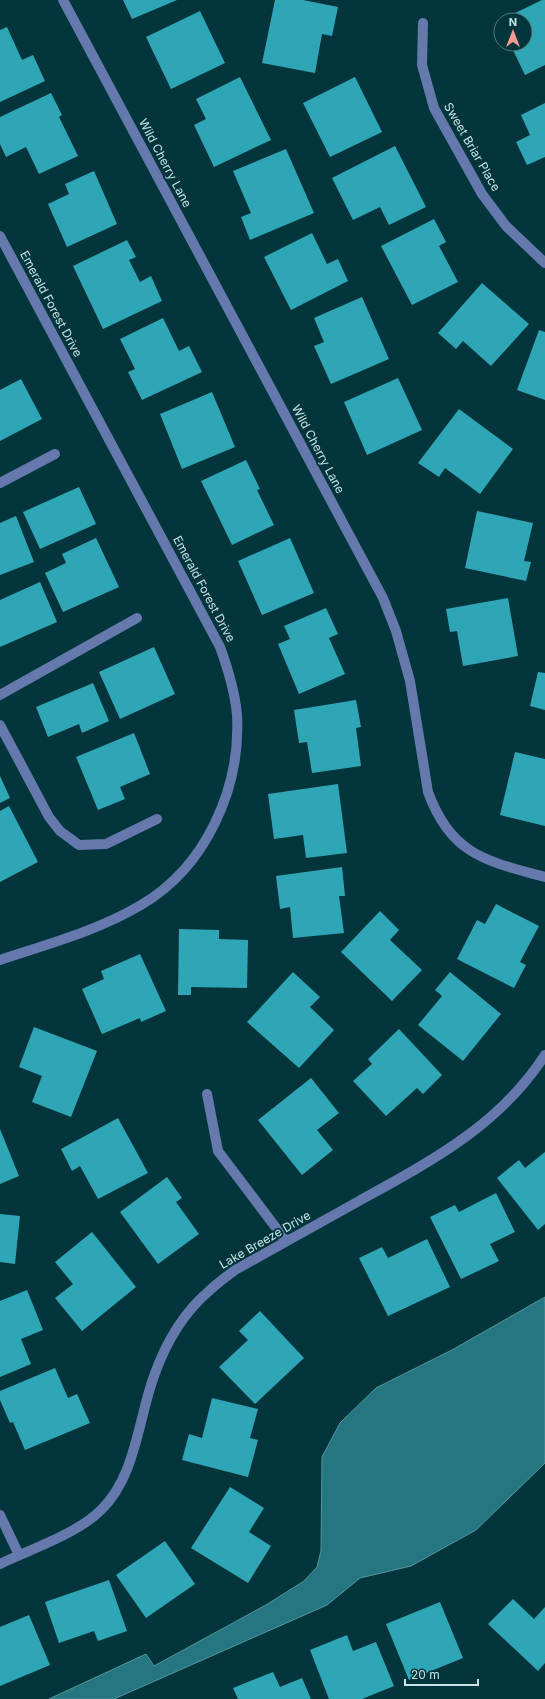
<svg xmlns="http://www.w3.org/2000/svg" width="545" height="1699" font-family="Inter,sans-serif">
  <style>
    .water { fill: #257680; stroke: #55979f }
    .building { fill: #2fa6b5 }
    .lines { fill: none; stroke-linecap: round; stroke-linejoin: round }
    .minor { stroke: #6579ad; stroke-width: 10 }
    .labels { text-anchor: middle; stroke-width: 4; stroke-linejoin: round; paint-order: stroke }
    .street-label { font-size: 12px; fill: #c5e3e7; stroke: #03363c }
  </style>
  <rect width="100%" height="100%" fill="#03363c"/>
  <path class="water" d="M 545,1297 L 545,1463 L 476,1530 L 411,1566 L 360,1578 L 327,1605 L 114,1699 L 49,1699 L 146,1654 L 154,1666 L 266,1605 L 304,1581 L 317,1567 L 321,1551 L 322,1457 L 340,1423 L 376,1388 L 452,1350 Z"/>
  <path class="building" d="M 123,0 L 177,0 L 132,19 Z
    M 275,0 L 303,0 L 338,7 L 332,36 L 322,34 L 315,73 L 262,63 Z
    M 542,0 L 545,0 L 545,65 L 525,75 L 510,44 L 525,44 L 525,20 L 501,20 L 501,25 L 499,21 Z
    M 200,11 L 225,63 L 171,89 L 146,37 Z
    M 7,27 L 22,60 L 33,55 L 45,81 L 0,102 L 0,30 Z
    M 240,77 L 271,140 L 214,167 L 194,125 L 206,119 L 196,99 Z
    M 355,77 L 382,132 L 330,157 L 303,103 Z
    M 51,93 L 62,115 L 59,117 L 78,156 L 39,174 L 26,147 L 6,157 L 0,144 L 0,117 Z
    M 545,103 L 545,157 L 527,165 L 516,142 L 530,135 L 521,115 Z
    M 395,146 L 426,207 L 389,225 L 380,207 L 353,220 L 332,178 Z
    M 286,149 L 314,213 L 250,240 L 241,217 L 251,213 L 233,171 Z
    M 94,171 L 117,224 L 67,247 L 48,204 L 69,194 L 65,184 Z
    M 434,219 L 446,242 L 439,246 L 458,282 L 412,305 L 381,246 Z
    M 312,233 L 327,264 L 338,259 L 348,281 L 291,310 L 264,257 Z
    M 127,240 L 136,257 L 129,260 L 140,282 L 151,276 L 162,301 L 103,329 L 73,266 Z
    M 482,283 L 529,324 L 491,366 L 463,341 L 456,349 L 438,333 Z
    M 362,297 L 389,359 L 331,384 L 314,346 L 324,342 L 314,318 Z
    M 163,318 L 179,351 L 189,346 L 202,372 L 142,400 L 128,372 L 135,369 L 120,339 Z
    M 539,330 L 545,332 L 545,400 L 517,390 Z
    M 398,378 L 422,430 L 367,455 L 344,402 Z
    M 21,379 L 42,419 L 0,441 L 0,390 Z
    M 212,392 L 235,447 L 182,469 L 160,414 Z
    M 459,409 L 513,449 L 480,494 L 445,468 L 439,477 L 418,463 Z
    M 246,460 L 260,489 L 257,490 L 274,525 L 232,545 L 201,481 Z
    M 79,487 L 96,524 L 40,549 L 23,512 Z
    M 477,511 L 533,523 L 524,561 L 531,562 L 526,581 L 465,568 Z
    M 16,516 L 34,562 L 0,575 L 0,523 Z
    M 96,538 L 119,587 L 63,612 L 45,573 L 66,563 L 62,554 Z
    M 290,538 L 314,593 L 262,615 L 238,561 Z
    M 40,582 L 57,622 L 0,647 L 0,600 Z
    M 508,598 L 518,656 L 463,666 L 457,631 L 450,632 L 446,609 Z
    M 326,608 L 338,634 L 329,638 L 345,674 L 299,694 L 278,644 L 290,639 L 284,626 Z
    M 154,647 L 175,694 L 120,719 L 99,672 Z
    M 538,672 L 545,673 L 545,710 L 530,706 Z
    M 93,683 L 109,721 L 82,733 L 79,724 L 48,737 L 36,707 Z
    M 356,700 L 361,727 L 356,728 L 361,766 L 312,773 L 307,742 L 299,743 L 294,710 Z
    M 134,733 L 150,774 L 120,787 L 125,799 L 98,810 L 76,757 Z
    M 515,752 L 545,759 L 545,826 L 500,815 Z
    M 0,776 L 10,798 L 0,803 Z
    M 338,784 L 347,853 L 306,858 L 303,835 L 274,839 L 268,794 Z
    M 9,806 L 38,862 L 0,882 L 0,811 Z
    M 342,867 L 345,896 L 339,896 L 344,933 L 293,938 L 290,907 L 280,909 L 276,876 Z
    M 496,904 L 539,926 L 520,962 L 526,965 L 514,988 L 457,959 L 477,920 L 485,924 Z
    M 380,911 L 399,930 L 390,940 L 422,970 L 392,1001 L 341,952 Z
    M 179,929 L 219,930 L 219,939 L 248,940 L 247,988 L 191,987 L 191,995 L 178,995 Z
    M 140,954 L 166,1011 L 141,1022 L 140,1018 L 102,1034 L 82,989 L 104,979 L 101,971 Z
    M 293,972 L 320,997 L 310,1007 L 334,1030 L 299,1068 L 247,1022 Z
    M 450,972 L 501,1014 L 463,1061 L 418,1025 L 442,996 L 435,990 Z
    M 34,1027 L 97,1051 L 71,1117 L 32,1102 L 42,1076 L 19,1067 Z
    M 399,1029 L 442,1075 L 423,1094 L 417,1088 L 386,1116 L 353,1081 L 372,1064 L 368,1059 Z
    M 311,1078 L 339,1113 L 317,1130 L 333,1150 L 302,1175 L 258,1120 Z
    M 118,1118 L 148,1173 L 98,1199 L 80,1166 L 72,1171 L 61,1149 Z
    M 0,1129 L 19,1176 L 0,1184 Z
    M 545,1152 L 545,1224 L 538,1230 L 497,1178 L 519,1160 L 525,1168 Z
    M 167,1177 L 182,1198 L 176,1202 L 199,1234 L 158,1264 L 120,1212 Z
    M 496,1193 L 515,1232 L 490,1244 L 499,1261 L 461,1279 L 430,1217 L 455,1205 L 459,1212 Z
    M 0,1214 L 20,1216 L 15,1264 L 0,1262 Z
    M 92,1232 L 136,1287 L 82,1331 L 55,1298 L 73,1284 L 55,1262 Z
    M 427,1239 L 450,1287 L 388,1316 L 359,1258 L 382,1247 L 388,1258 Z
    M 27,1290 L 43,1330 L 21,1339 L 31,1364 L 0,1377 L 0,1301 Z
    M 260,1311 L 304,1358 L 255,1404 L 219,1367 L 248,1340 L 239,1331 Z
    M 55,1368 L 68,1398 L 77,1394 L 90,1423 L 25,1450 L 13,1422 L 10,1423 L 0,1400 L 0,1391 Z
    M 212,1398 L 258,1409 L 250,1438 L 258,1440 L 248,1477 L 182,1460 L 189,1434 L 202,1438 Z
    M 230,1487 L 264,1508 L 249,1532 L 271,1546 L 248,1583 L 191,1548 Z
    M 165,1541 L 195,1584 L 146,1618 L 116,1575 Z
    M 109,1580 L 127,1631 L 98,1641 L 94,1631 L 59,1643 L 45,1602 Z
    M 513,1599 L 534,1619 L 545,1607 L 545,1663 L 538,1671 L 488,1624 Z
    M 440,1602 L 463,1658 L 409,1680 L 386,1624 Z
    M 29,1615 L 50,1665 L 0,1686 L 0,1627 Z
    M 347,1635 L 353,1651 L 376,1642 L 394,1686 L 362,1699 L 329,1699 L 310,1650 Z
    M 273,1672 L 280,1687 L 302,1678 L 311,1699 L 238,1699 L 233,1688 Z"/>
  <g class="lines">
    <path class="minor" d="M 63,0 L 383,598 L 396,631 L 410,681 L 428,792 C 451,855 486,861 545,877
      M 423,23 L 422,65 L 434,108 L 482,194 L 506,226 L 545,263
      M 0,236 L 220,647 C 228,669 235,691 237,715 C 241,788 206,867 141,905 C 97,931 48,944 0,960
      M 0,483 L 55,454
      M 0,695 L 137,618
      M 0,725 L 49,817 L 60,831 L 79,845 L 106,844 L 157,819
      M 207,1094 L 218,1151 L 286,1241
      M 0,1515 L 19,1555
      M 0,1564 C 31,1549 77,1534 101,1510 C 136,1476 138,1420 154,1376 C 165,1345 183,1313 209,1291 C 217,1283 226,1277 235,1270 C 276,1247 318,1224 359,1201 C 431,1161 499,1126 545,1055"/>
  </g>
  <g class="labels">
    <g class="street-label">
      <text transform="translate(472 147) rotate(60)" y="4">Sweet Briar Place</text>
      <text transform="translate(165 163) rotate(62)" y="4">Wild Cherry Lane</text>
      <text transform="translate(51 304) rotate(62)" y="4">Emerald Forest Drive</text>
      <text transform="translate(318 449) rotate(62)" y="4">Wild Cherry Lane</text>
      <text transform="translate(204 589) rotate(62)" y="4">Emerald Forest Drive</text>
      <text transform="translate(265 1240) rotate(-30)" y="4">Lake Breeze Drive</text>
    </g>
  </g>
  <g transform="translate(513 32)"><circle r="19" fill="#03363c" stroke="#517b80"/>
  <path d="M0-3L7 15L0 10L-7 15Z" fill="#f59c91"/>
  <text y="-6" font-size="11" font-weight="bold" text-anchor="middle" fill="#c5e3e7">N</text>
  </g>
  <path d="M405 1679v6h73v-6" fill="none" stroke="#c5e3e7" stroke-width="2"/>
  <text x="411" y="1679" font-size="12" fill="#c5e3e7" stroke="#03363c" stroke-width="3" paint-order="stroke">20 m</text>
</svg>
